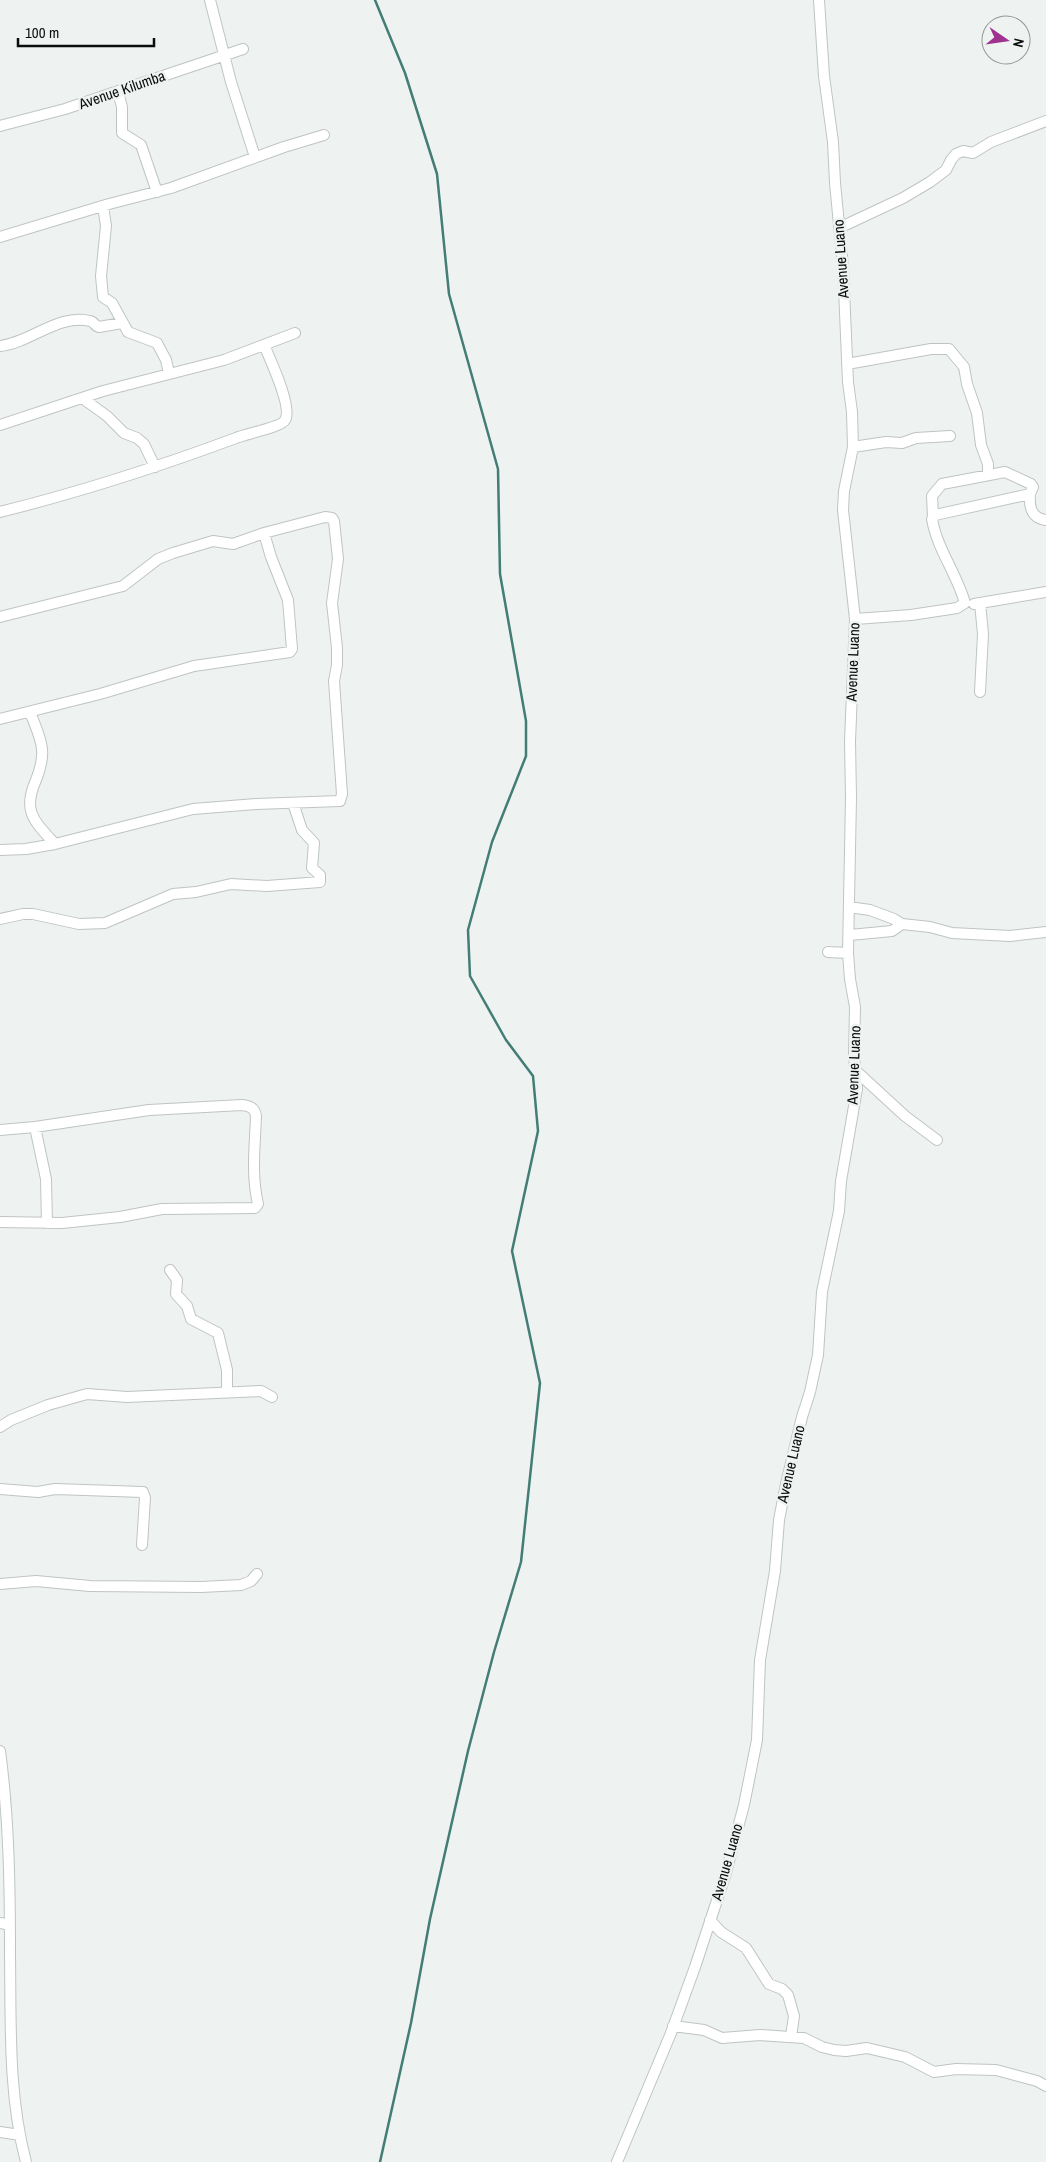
<svg xmlns="http://www.w3.org/2000/svg" width="1046" height="2162" font-family="'Archivo Narrow',sans-serif">
  <style>
    .lines { fill: none; stroke-linecap: round; stroke-linejoin: round }
    .stream { stroke: #447d75; stroke-width: 2.5 }
    .street-casing { stroke: #bfc4c3; stroke-width: 12 }
    .street { stroke: #fff; stroke-width: 10 }
    .labels { text-anchor: middle; stroke-width: 5; stroke-linejoin: round; paint-order: stroke }
    .street-label { font-size: 15px; fill: #0b0c0c; stroke: #eef3f2 }
  </style>
  <rect width="100%" height="100%" fill="#eef3f2"/>
  <g class="lines">
    <path class="stream" d="M 375,0 L 405,73 L 437,174 L 449,294 L 498,469 L 500,574 L 526,721 L 526,756 L 492,842 L 468,930 L 470,976 L 506,1040 L 533,1076 L 538,1131 L 512,1251 L 540,1383 L 521,1562 L 494,1652 L 468,1751 L 430,1919 L 411,2023 L 380,2162"/>
    <defs>
      <path id="street" d="M 210,0 L 231,82 L 255,157
        M 118,92 L 122,107 L 122,133 L 141,145 L 157,192
        M 0,126 L 65,109 L 243,49
        M 103,206 L 106,226 L 101,276 L 103,297 L 112,303 L 128,332 L 157,343 L 166,360 L 169,373
        M 839,228 L 903,198 L 930,182 L 946,170 L 951,160 L 956,154 L 963,151 L 973,153 L 991,142 L 1046,121
        M 0,237 L 109,204 L 171,188 L 284,147 L 324,135
        M 0,346 C 30,343 59,313 90,321 C 95,322 94,326 99,327 L 122,323
        M 847,364 L 931,349 L 949,349 L 964,367 L 967,384 L 977,413 L 981,445 L 988,464 L 988,474
        M 82,398 L 107,416 L 124,433 L 137,438 L 144,444 L 155,467
        M 0,425 L 103,391 L 224,360 L 295,333
        M 853,447 L 886,442 L 902,443 L 916,438 L 950,436
        M 0,512 C 80,492 158,467 236,438 C 245,434 282,427 285,420 C 293,408 270,359 264,345
        M 933,517 L 932,496 L 942,484 L 1005,472 L 1031,484 L 1033,487 L 1030,494
        M 980,603 L 983,634 L 980,692
        M 974,604 L 1046,592
        M 0,617 L 123,586 L 158,559 L 173,553 L 213,541 L 233,544 L 264,533 L 325,517 L 332,518 L 334,521 L 338,559 L 332,603 L 337,648 L 337,665 L 334,681 L 342,794 L 340,801 L 256,804 L 193,809 L 55,844 L 26,849 L 0,850
        M 855,619 L 911,615 L 957,608 L 965,603 C 957,574 937,549 932,519 L 935,515 L 1030,494 C 1029,507 1031,518 1046,520
        M 30,712 C 34,723 41,737 42,749 C 43,759 40,770 36,780 C 22,811 34,821 55,844
        M 0,719 L 100,694 L 194,666 L 290,652 L 292,649 L 288,600 L 271,557 L 264,533
        M 849,907 L 870,910 L 894,919 L 902,924 L 930,927 L 952,933 L 1010,936 L 1046,932
        M 0,919 L 23,914 L 33,914 L 79,924 L 105,923 L 173,894 L 196,892 L 231,884 L 267,886 L 320,882 L 320,875 L 312,868 L 314,843 L 302,830 L 293,803
        M 850,935 L 892,931 L 902,924
        M 828,952 L 848,953
        M 856,1071 L 905,1116 L 937,1140
        M 35,1127 L 46,1179 L 47,1223
        M 0,1130 L 35,1127 L 149,1110 L 242,1105 C 250,1106 255,1108 256,1116 C 255,1146 251,1174 258,1204 L 255,1208 L 162,1209 L 120,1217 L 62,1223 L 0,1222
        M 170,1270 L 177,1280 L 176,1294 L 187,1306 L 191,1319 L 218,1333 L 227,1370 L 227,1391
        M 0,1427 L 11,1420 L 48,1405 L 87,1394 L 127,1397 L 261,1391 L 272,1397
        M 0,1489 L 38,1492 L 55,1489 L 143,1492 L 145,1498 L 142,1545
        M 0,1584 L 36,1581 L 90,1586 L 201,1587 L 241,1585 L 251,1581 L 257,1574
        M 0,1751 C 9,1818 10,1886 10,1953 C 11,2023 8,2094 26,2162
        M 710,1920 L 721,1932 L 746,1948 L 769,1984 L 782,1989 L 788,1995 L 794,2016 L 791,2037
        M 0,1923 L 10,1925
        M 673,2026 L 704,2030 L 722,2038 L 760,2035 L 804,2038 L 822,2047 L 834,2050 L 846,2051 L 867,2048 L 905,2057 L 934,2072 L 956,2069 L 996,2070 L 1037,2081 L 1046,2086
        M 0,2132 L 20,2135
        M 617,2162 L 671,2033 L 695,1967 L 725,1876 L 744,1805 L 757,1740 L 760,1660 L 775,1571 L 779,1520 L 786,1484 L 802,1417 L 810,1392 L 818,1355 L 822,1292 L 839,1211 L 841,1181 L 857,1089 L 854,1056 L 855,1007 L 850,979 L 848,953 L 851,798 L 850,741 L 855,619 L 843,510 L 844,491 L 853,447 L 852,412 L 848,382 L 843,266 L 835,183 L 833,142 L 824,76 L 819,0"/>
    </defs>
    <use href="#street" class="street-casing"/>
    <use href="#street" class="street"/>
  </g>
  <g class="labels">
    <g class="street-label">
      <text transform="translate(122 90) rotate(-19)" y="5">Avenue Kilumba</text>
      <text transform="translate(841 259) rotate(-94)" y="5">Avenue Luano</text>
      <text transform="translate(853 662) rotate(-88)" y="5">Avenue Luano</text>
      <text transform="translate(854 1065) rotate(-88)" y="5">Avenue Luano</text>
      <text transform="translate(791 1464) rotate(-77)" y="5">Avenue Luano</text>
      <text transform="translate(727 1862) rotate(-74)" y="5">Avenue Luano</text>
    </g>
  </g>
  <g transform="translate(1006 40) rotate(103)"><circle r="24" fill="#eef3f2" stroke="#939796"/>
  <path d="M0-4L9 19L0 12L-9 19Z" fill="#a03190"/>
  <text y="-8" font-size="14" font-weight="bold" text-anchor="middle" fill="#0b0c0c">N</text>
  </g>
  <path d="M18 38v8h136v-8" fill="none" stroke="#0b0c0c" stroke-width="2.5"/>
  <text x="25" y="38" font-size="15" fill="#0b0c0c" stroke="#eef3f2" stroke-width="4" paint-order="stroke">100 m</text>
</svg>
